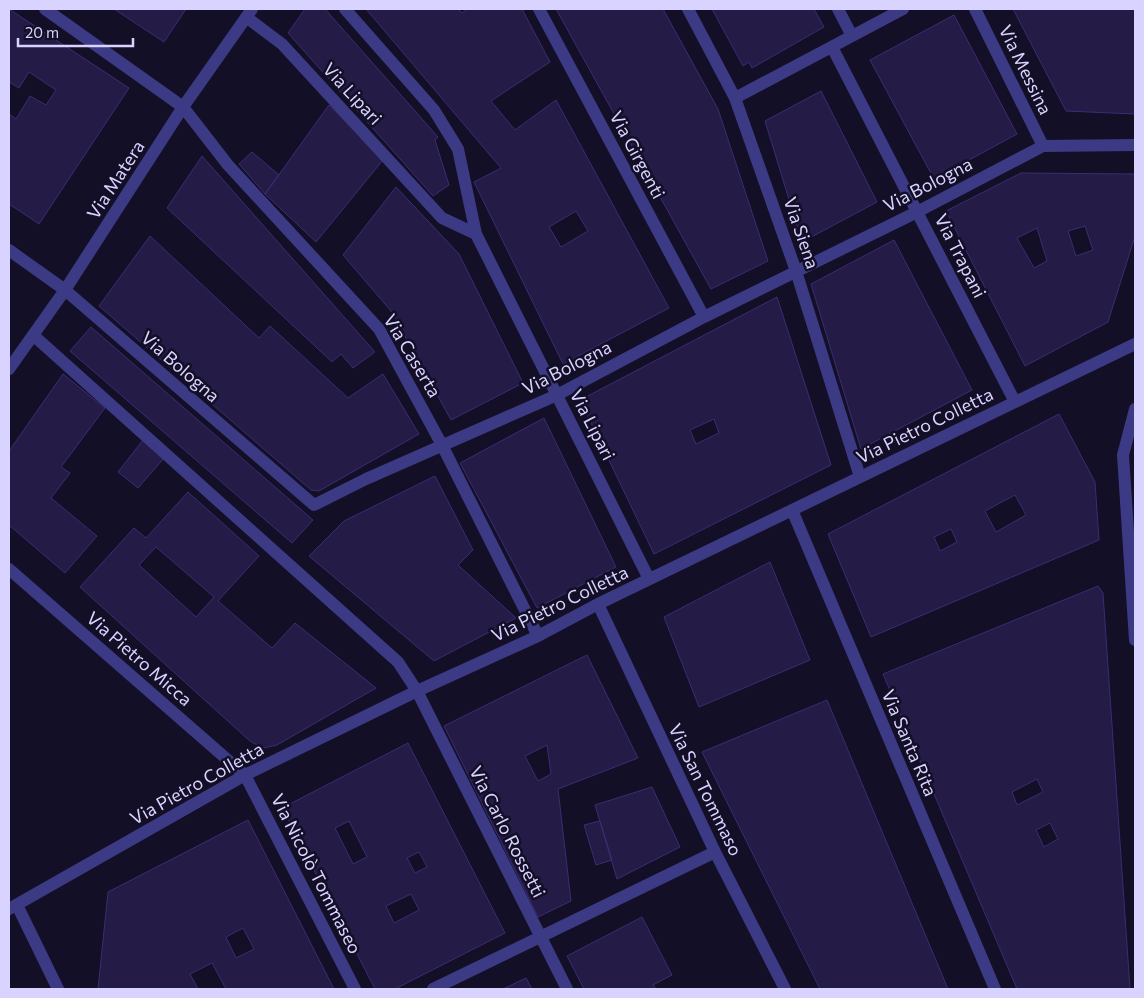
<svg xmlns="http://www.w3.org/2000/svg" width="1144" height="998" font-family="Commissioner,sans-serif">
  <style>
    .building { fill: #241b47; stroke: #3b2d73; fill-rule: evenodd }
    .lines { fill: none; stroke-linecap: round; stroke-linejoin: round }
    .minor { stroke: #3d3a85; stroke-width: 12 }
    .labels { text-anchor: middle; stroke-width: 5; stroke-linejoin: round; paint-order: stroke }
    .street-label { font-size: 18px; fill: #d9d4ff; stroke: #130f26 }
  </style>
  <rect width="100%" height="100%" fill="#130f26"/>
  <path class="building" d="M 9,9 L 129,88 L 39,224 L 9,204 L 9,114 L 16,119 L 30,96 L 46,105 L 56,90 L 29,72 L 19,88 L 9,82 Z
    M 114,9 L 186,9 L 164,42 Z
    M 305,9 L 325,9 L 438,137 L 435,140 L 449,185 L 433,196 L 288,33 Z
    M 366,9 L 458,9 L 462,13 L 467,9 L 522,9 L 550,62 L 491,101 L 515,130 L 556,100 L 669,308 L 563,364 L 474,182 L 501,168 ZM 576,211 L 588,231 L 561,247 L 549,227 Z
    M 556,9 L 663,9 L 718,109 L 768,261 L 711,289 Z
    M 712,9 L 814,9 L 824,27 L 752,68 L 749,62 L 743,66 Z
    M 1013,9 L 1135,9 L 1135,114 L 1066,111 Z
    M 954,15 L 1017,134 L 934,179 L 870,60 Z
    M 821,91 L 877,202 L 802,242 L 765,121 Z
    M 329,105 L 383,160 L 316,242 L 265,194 Z
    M 252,152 L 279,175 L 265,194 L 239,164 Z
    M 202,156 L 375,352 L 353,368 L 341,354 L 332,362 L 167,208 Z
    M 1021,173 L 1135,174 L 1135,236 L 1108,322 L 1025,366 L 946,211 ZM 1085,226 L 1093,250 L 1076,256 L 1068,231 ZM 1037,228 L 1047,261 L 1034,268 L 1017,238 Z
    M 396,187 L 459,254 L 523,383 L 451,420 L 391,311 L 343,255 Z
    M 150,236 L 259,338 L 270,326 L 348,398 L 383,374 L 419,434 L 319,491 L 311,490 L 99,306 Z
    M 894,240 L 972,390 L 861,449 L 811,284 Z
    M 777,297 L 831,465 L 654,554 L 580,400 ZM 714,419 L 719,433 L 696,444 L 690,430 Z
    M 91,327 L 313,520 L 292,543 L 70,351 Z
    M 63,374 L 105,408 L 61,467 L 70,473 L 51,498 L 97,536 L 65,573 L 9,525 L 9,451 Z
    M 1059,414 L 1095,482 L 1099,540 L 871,637 L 828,534 ZM 1015,495 L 1026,515 L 996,532 L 985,511 ZM 951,529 L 957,542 L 940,551 L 934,537 Z
    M 544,418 L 616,567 L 537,608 L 460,463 Z
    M 143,440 L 164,458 L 138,488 L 118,472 Z
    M 435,476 L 473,550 L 458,565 L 516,618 L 434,661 L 309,556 L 344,521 Z
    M 188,492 L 259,556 L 218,601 L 272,648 L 295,623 L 376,688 L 277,745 L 264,748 L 251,742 L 80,587 L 134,528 L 146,538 ZM 156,547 L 214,597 L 196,617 L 139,565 Z
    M 770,562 L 810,660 L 699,707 L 664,617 Z
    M 1098,586 L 1103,593 L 1130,989 L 1017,989 L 883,674 ZM 1037,779 L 1043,792 L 1017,805 L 1012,792 ZM 1050,823 L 1058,839 L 1044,847 L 1036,830 Z
    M 587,655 L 638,758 L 558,789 L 571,901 L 538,917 L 444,726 ZM 547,745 L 551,774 L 538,781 L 525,756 Z
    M 827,700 L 948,989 L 820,989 L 702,752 Z
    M 408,743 L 505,933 L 395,989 L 375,989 L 282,808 ZM 349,821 L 367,857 L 353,864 L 335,828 ZM 419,852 L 427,867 L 415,873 L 407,858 ZM 411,894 L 419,910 L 394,923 L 386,906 Z
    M 652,787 L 680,847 L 617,879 L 595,805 Z
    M 248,820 L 334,989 L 226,989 L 212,963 L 190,974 L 198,989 L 98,989 L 108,892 ZM 243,928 L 254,949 L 236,958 L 226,937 Z
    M 600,821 L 612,860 L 596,865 L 584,825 Z
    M 642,917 L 672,975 L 653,985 L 656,989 L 584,989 L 567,956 Z
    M 526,978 L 532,989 L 503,989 Z"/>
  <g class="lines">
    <path class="minor" d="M 45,9 L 183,107 L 228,165 L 379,329 L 442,445 L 538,636
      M 345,9 L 434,110 L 458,149 L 476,234 L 649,579
      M 539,9 L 704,317
      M 688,9 L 735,98 L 796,271 L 860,477
      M 838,9 L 852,36
      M 975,9 L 1043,146
      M 246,17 L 282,44 L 442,218 L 476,234
      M 832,47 L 1015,402
      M 735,98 L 903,9
      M 9,250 L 65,290 L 314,505 L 366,479 L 557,395 L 704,317 L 917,212 L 1043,146 L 1135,145
      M 33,335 L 398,662 L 417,691 L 567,989
      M 9,369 L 65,290 L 183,107 L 252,9
      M 1135,409 L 1123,455 L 1135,640
      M 792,510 L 995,989
      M 9,569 L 245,775 L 355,989
      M 598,604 L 715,852 L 785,989
      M 17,905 L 58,989
      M 9,909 L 245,775 L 417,691 L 538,636 L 598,604 L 1135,344
      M 433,989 L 715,852"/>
  </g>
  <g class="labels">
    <g class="street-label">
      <text transform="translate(1025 70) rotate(64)" y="6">Via Messina</text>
      <text transform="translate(352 94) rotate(47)" y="6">Via Lipari</text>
      <text transform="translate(637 155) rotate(62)" y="6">Via Girgenti</text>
      <text transform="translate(116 180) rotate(-57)" y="6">Via Matera</text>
      <text transform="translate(928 185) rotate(-27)" y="6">Via Bologna</text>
      <text transform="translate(801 233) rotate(71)" y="6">Via Siena</text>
      <text transform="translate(960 256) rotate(63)" y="6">Via Trapani</text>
      <text transform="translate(412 356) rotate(59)" y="6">Via Caserta</text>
      <text transform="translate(180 367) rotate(41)" y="6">Via Bologna</text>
      <text transform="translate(567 368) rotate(-27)" y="6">Via Bologna</text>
      <text transform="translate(592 425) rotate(63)" y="6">Via Lipari</text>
      <text transform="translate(925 426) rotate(-26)" y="6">Via Pietro Colletta</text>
      <text transform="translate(560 604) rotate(-26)" y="6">Via Pietro Colletta</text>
      <text transform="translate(139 659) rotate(41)" y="6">Via Pietro Micca</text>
      <text transform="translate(909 743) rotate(67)" y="6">Via Santa Rita</text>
      <text transform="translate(197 784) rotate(-29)" y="6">Via Pietro Colletta</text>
      <text transform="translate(705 790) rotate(64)" y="6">Via San Tommaso</text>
      <text transform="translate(507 832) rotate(63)" y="6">Via Carlo Rossetti</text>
      <text transform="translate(316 874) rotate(63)" y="6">Via Nicolò Tommaseo</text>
    </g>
  </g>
  <rect width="1144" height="998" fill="none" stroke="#d9d4ff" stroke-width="20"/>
  <path d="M18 38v8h115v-8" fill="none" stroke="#d9d4ff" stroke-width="2.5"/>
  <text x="25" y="38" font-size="15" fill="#d9d4ff" stroke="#130f26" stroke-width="4" paint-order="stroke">20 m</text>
</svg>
